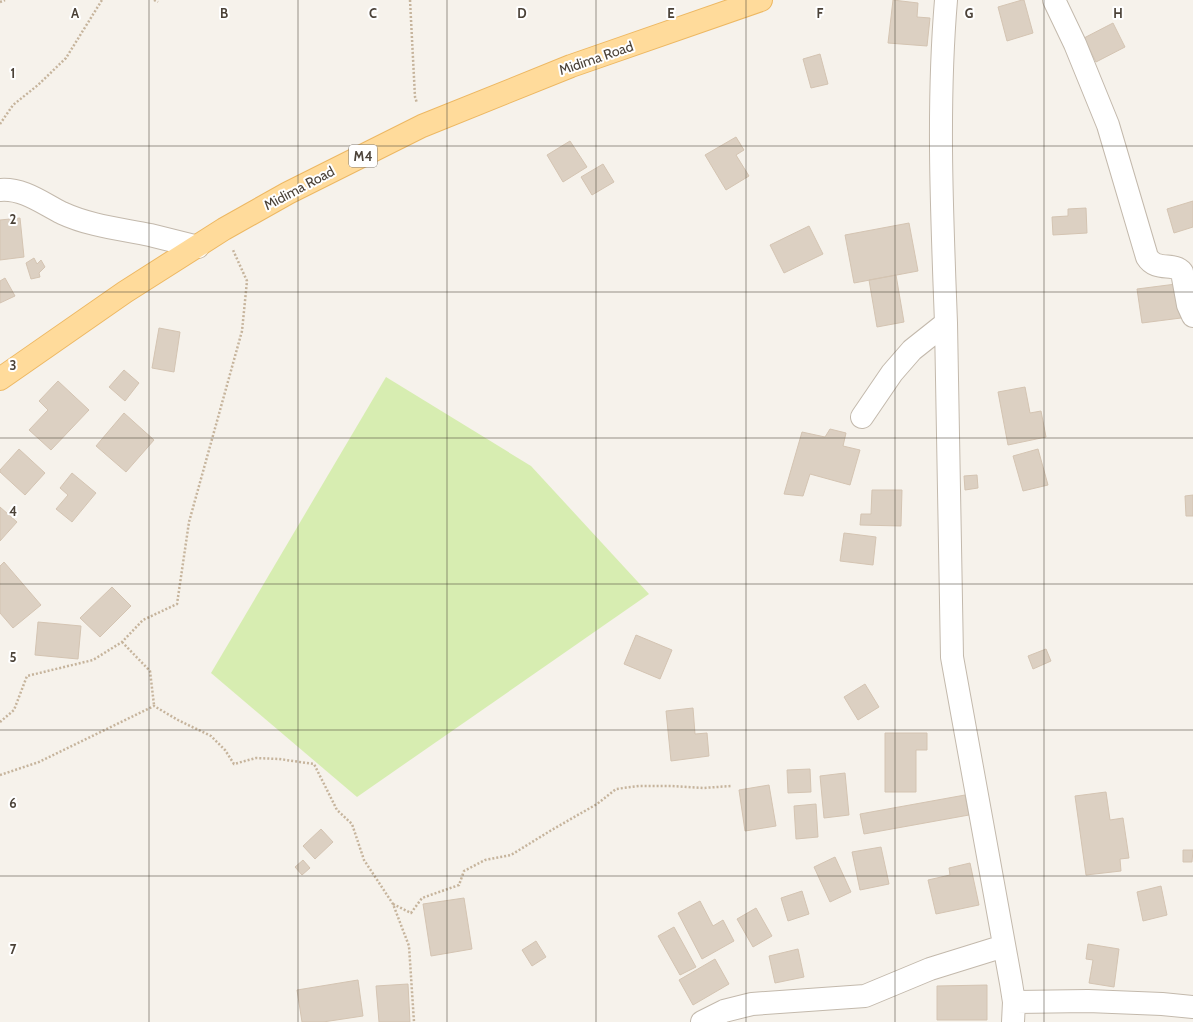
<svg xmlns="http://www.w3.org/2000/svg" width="1193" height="1022" font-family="Cabin,sans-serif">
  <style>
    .green { fill: #d7edb1 }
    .building { fill: #dcd0c2; stroke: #d4c4b2 }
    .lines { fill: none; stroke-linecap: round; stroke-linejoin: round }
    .street-casing { stroke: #c3b9ac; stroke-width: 24 }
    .primary-casing { stroke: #edb863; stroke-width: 24 }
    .path { stroke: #c6b49c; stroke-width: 2.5; stroke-dasharray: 2 2; stroke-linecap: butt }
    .street { stroke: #fff; stroke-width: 22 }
    .primary { stroke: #ffdb9b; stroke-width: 22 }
    .grid { fill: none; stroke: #4b4238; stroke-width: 1; stroke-opacity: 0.55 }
    .labels { text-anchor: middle; stroke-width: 4; stroke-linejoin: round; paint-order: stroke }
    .shield { fill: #fff; stroke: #817b74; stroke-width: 1 }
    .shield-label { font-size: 13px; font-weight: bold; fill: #4b4238 }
    .street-label { font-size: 14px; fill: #4b4238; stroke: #fff }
    .grid-label { font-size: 13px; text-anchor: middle; font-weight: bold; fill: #4b4238; stroke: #fff; stroke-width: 4; stroke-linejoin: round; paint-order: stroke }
  </style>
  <rect width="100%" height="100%" fill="#f6f2eb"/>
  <path class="green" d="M 386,377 L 531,466 L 649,594 L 357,797 L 211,673 Z"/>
  <path class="building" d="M 893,0 L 918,3 L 917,17 L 930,18 L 927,46 L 888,43 Z
    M 1022,0 L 1024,0 L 1033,33 L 1007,41 L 998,7 Z
    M 1113,23 L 1125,47 L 1096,62 L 1084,38 Z
    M 820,54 L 828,84 L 811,88 L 803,59 Z
    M 736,137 L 744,150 L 736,155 L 749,176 L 726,190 L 705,155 Z
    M 570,141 L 587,167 L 563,182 L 547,155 Z
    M 603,164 L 614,182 L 592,195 L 581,177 Z
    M 1193,201 L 1193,227 L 1174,233 L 1167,209 Z
    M 1086,208 L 1087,233 L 1053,235 L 1052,217 L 1068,216 L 1068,209 Z
    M 20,218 L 24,257 L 0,260 L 0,220 Z
    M 909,223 L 918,271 L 854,283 L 845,235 Z
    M 809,226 L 823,254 L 784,273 L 770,245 Z
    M 34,258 L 37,264 L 41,260 L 45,267 L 39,273 L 40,277 L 31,279 L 26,263 Z
    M 896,275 L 904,322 L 877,327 L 869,280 Z
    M 5,278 L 15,296 L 0,303 L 0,281 Z
    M 1176,284 L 1181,318 L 1142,323 L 1137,289 Z
    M 159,328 L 180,332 L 174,372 L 152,368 Z
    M 124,370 L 139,383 L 125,401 L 109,387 Z
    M 58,381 L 89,410 L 51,450 L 29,430 L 48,410 L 39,401 Z
    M 1025,387 L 1030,413 L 1041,411 L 1046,437 L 1008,445 L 998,392 Z
    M 124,413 L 154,440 L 126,472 L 96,446 Z
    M 830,429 L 846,433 L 843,446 L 860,450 L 850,485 L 810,474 L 803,496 L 784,494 L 802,432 L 825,437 Z
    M 19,449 L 45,473 L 25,495 L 0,472 L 0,470 Z
    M 1038,449 L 1048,485 L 1023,491 L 1013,456 Z
    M 72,473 L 96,493 L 72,522 L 56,509 L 68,495 L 60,488 Z
    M 977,475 L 978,488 L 965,490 L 964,476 Z
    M 872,490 L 902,490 L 901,526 L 860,525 L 861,514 L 871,514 Z
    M 1193,495 L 1193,516 L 1186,516 L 1185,496 Z
    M 0,507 L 17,522 L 0,541 Z
    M 844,533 L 876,537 L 873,565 L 840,561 Z
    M 4,562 L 41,605 L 13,628 L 0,613 L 0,566 Z
    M 112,587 L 131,606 L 100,637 L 80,618 Z
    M 38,622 L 81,626 L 78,659 L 35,655 Z
    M 636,635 L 672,650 L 660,679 L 624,664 Z
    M 1046,649 L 1051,661 L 1033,669 L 1028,656 Z
    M 865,684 L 879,707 L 858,720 L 844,697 Z
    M 693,708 L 695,734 L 707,733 L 709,756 L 671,761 L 666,711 Z
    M 885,733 L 927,733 L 927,750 L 916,750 L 916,792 L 885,792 Z
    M 810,769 L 811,792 L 788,793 L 787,770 Z
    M 845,773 L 849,815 L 824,818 L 820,776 Z
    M 769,785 L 776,826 L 745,831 L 739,790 Z
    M 1106,792 L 1110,820 L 1123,818 L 1129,858 L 1120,859 L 1121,871 L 1086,875 L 1075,796 Z
    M 965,795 L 969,815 L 864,834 L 860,814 Z
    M 816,804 L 818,837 L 796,839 L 794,806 Z
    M 321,829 L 333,842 L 315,859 L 303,846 Z
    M 881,847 L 889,884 L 860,890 L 852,852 Z
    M 1183,850 L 1193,850 L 1192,862 L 1183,862 Z
    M 835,857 L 851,892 L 830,902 L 814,867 Z
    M 303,860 L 310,868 L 302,875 L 295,867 Z
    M 970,863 L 979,905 L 936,914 L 928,880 L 950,875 L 949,868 Z
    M 1161,886 L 1167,915 L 1143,921 L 1137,892 Z
    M 802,891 L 809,914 L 788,921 L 781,898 Z
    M 464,898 L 472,949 L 431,956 L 423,904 Z
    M 700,901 L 713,926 L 723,920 L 734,941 L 702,959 L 678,913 Z
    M 756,908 L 772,936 L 753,947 L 737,919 Z
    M 674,927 L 696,967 L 680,975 L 658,936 Z
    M 536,941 L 546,957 L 532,966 L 522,950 Z
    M 1088,944 L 1119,949 L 1114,987 L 1089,983 L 1093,960 L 1086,959 Z
    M 798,949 L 804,977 L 775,983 L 769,956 Z
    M 715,959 L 729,984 L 693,1005 L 679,980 Z
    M 358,980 L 363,1016 L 323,1022 L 302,1022 L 297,990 Z
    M 408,984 L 410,1022 L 379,1022 L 376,986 Z
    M 987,985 L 987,1020 L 937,1020 L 937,986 Z"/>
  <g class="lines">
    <defs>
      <path id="street" d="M 1054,0 L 1075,44 L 1108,125 L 1147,257 C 1156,272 1174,262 1182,272 L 1188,305 L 1193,316
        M 0,190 C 23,188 42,203 62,213 C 90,226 121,229 150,235 C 166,239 182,243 198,247
        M 946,323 L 952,657 L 1011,983 L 1014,1002 L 1013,1022
        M 862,417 L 892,373 L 912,350 L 946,323 C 942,216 937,107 946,0
        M 1014,1002 L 1088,1001 L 1162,1004 L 1193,1007
        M 702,1022 L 724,1011 L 752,1004 L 865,996 L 930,969 L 1004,946"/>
      <path id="primary" d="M 0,379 L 125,292 L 224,229 L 288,193 L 422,126 L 571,66 L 761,0"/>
    </defs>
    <use href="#street" class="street-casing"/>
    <use href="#primary" class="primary-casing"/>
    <path class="path" d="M 154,0 L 158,2
      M 410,0 L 415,97 L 417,103
      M 0,2 L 5,0
      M 0,124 L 13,105 L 38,85 L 66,58 L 102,0
      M 122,642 L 150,671 L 154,705
      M 0,722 L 14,710 L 27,676 L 93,660 L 122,642 L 143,620 L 177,604 L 189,522 L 242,331 L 247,281 L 233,250
      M 0,775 L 39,762 L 154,706 L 178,720 L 211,736 L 225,750 L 234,764 L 256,758 L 279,759 L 314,764 L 337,810 L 352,824 L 364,860 L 393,904 L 409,946 L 414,1022
      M 393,904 L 411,913 L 422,898 L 459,885 L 464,871 L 485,860 L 511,855 L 550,831 L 597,804 L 616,789 L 639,786 L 672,786 L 703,788 L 731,786"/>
    <use href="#street" class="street"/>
    <use href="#primary" class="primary"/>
  </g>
  <path class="grid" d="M 149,0 L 149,1022M 298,0 L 298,1022M 447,0 L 447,1022M 596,0 L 596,1022M 746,0 L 746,1022M 895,0 L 895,1022M 1044,0 L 1044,1022M 0,146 L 1193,146M 0,292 L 1193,292M 0,438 L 1193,438M 0,584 L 1193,584M 0,730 L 1193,730M 0,876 L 1193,876"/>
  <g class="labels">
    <rect class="shield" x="349" y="145" width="28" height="22" rx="3"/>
    <g class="shield-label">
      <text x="363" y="161">M4</text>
    </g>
    <g class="street-label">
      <text transform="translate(596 58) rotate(-19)" y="5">Midima Road</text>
      <text transform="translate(299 188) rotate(-28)" y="5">Midima Road</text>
    </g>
  </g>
  <g class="grid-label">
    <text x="75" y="18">A</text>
    <text x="224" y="18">B</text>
    <text x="373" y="18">C</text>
    <text x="522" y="18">D</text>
    <text x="671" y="18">E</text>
    <text x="820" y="18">F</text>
    <text x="969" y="18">G</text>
    <text x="1118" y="18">H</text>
    <text x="13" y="78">1</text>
    <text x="13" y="224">2</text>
    <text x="13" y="370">3</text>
    <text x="13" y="516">4</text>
    <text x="13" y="662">5</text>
    <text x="13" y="808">6</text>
    <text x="13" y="954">7</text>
  </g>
</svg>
